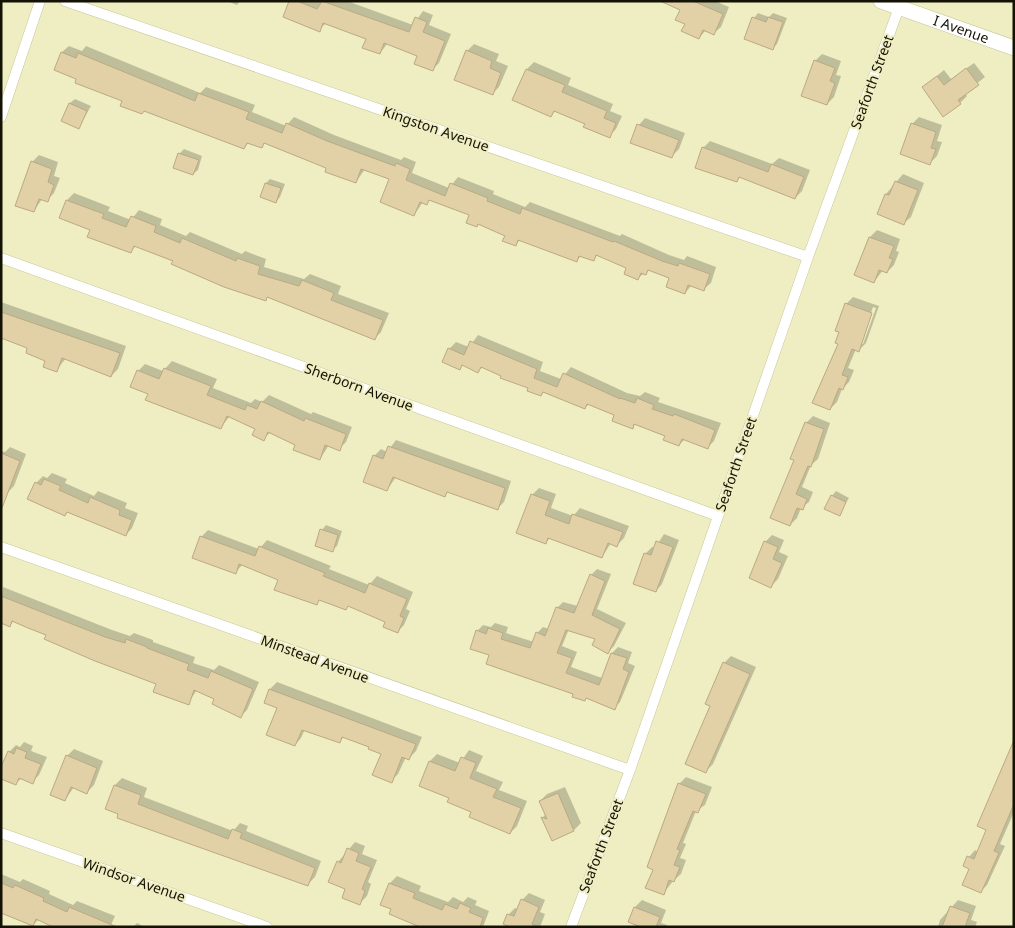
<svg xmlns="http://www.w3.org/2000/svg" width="1015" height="928" font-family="'Noto Sans',sans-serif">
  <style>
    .shadow { fill: #0003; fill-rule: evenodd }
    .building { fill: #e2d0a7; stroke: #bba982 }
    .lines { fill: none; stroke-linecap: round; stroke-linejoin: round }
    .street-casing { stroke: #c7c69b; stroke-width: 11 }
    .secondary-casing { stroke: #c7c69b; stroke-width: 16 }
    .street { stroke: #fff; stroke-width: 10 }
    .secondary { stroke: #fff; stroke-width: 15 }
    .labels { text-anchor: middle; stroke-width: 4; stroke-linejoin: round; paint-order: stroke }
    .street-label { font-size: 14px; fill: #131204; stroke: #efeec2 }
  </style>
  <rect width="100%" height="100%" fill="#efeec2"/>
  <path class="shadow" d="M 227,1 L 240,1 L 237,5 Z
    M 290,1 L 347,1 L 413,25 L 423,11 L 433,15 L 429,25 L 451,34 L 439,63 L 432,70 L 419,55 L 388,43 L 380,53 L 367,39 L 326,23 L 319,30 Z
    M 667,1 L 715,1 L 729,7 L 721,27 L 714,33 L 706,30 L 699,38 L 681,10 Z
    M 758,13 L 769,17 L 773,13 L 787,18 L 777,44 L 773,48 L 754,18 Z
    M 474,44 L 499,54 L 496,61 L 508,66 L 499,87 L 492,94 L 467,51 Z
    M 69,46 L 82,51 L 86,46 L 200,93 L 206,87 L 236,98 L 255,105 L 252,112 L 286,126 L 294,117 L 334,135 L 401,160 L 404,157 L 416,162 L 412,173 L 449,188 L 458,177 L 494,191 L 493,194 L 525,207 L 530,202 L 620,236 L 622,234 L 669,255 L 684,260 L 687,256 L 716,267 L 711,283 L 704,289 L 692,285 L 685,293 L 671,277 L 649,270 L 638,278 L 628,267 L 599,254 L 593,259 L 582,255 L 577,260 L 521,239 L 515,245 L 506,235 L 479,223 L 477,226 L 471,215 L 430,200 L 427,203 L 423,202 L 414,215 L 391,178 L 365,169 L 356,182 L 328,167 L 266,142 L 261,147 L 249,142 L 244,148 L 124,100 L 78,78 L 62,52 Z
    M 822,54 L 841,61 L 836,75 L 841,76 L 834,97 L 827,104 L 815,61 Z
    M 534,62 L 571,78 L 568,85 L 613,104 L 610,111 L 622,116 L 616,129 L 609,136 L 586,123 L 556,110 L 551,116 L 527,69 Z
    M 974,63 L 985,77 L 965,93 L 967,96 L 960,103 L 923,87 L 944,70 L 951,79 Z
    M 75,99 L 91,106 L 79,127 L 63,120 L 70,103 Z
    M 919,117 L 942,125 L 937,141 L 942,142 L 937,156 L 930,163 L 912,124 Z
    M 645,118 L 685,133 L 679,149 L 672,156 L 632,142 L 639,125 Z
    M 710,141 L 772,164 L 779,158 L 810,170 L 802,191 L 795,198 L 741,176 L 737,181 L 703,148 Z
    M 184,149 L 202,156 L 198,170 L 193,174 L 179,154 Z
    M 39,155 L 58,162 L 54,176 L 60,178 L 54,193 L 47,200 L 42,199 L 34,211 L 32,162 Z
    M 903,174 L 924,183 L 911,217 L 904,223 L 886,194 Z
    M 270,179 L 285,184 L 280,197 L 276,202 L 266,183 Z
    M 74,193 L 110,207 L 108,211 L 131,220 L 139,210 L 162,219 L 160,225 L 186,236 L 190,232 L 242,254 L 245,251 L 266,259 L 264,267 L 304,279 L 310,274 L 341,286 L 338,294 L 389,313 L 381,332 L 374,339 L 268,296 L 265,299 L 136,246 L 131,251 L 92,229 L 61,217 L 67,200 Z
    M 877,230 L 900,239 L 896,251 L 899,252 L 894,265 L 887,272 L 883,270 L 874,282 L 855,275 L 870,237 Z
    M 853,297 L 879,306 L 866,343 L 859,350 L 856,349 L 848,368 L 854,370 L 849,382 L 842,389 L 837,402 L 830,409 L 846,304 ZM 873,307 L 876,308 L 863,344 L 860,344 Z
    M 1,302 L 126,346 L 118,369 L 111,376 L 66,358 L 56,371 L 47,360 L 29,348 L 4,338 L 1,341 Z
    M 478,335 L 543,362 L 540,371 L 561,379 L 571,367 L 627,393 L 640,396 L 645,392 L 660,398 L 658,402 L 721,423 L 714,441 L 707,448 L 685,439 L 679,445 L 666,436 L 636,424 L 632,427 L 615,415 L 589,404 L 585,408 L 544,392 L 541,395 L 530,387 L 483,367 L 478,371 L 463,365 L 460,368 L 449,349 L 456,342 L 469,347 Z
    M 172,361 L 217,379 L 213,388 L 251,403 L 255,399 L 262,402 L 269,395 L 311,414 L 313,412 L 352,427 L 346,442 L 339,449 L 329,445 L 320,459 L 271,432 L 263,439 L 256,428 L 230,416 L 221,427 L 150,394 L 138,371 L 145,364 L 163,371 Z
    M 813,416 L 830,423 L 818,459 L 811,465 L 802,487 L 813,492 L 809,502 L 801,508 L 797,518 L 790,525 L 795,460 L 806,423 Z
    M 396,440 L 511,481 L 504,502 L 497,509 L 449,491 L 445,495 L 396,477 L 387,490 L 374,456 L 381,449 L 387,452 Z
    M 10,447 L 26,454 L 14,486 L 7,493 L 1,491 L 1,451 L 5,452 Z
    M 52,473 L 67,479 L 65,483 L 94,496 L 98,491 L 127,503 L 125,508 L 138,513 L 132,528 L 126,535 L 69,511 L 65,514 L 36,483 L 43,476 L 47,478 Z
    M 539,488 L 556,494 L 551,508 L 573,516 L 580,508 L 629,526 L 624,538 L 617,545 L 611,543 L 602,557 L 551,537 L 545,543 L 532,495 Z
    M 836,491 L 849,498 L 839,514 L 832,496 Z
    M 326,525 L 342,531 L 337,546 L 332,550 L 322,530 Z
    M 208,530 L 259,549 L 267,540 L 331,566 L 329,569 L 369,585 L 377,576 L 413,592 L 406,609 L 410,611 L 404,625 L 397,632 L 387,621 L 349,605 L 346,609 L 321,599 L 316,604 L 280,579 L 243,564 L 235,573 L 201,537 Z
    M 664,534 L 679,540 L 662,584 L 656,591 L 645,554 L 652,547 L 655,548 Z
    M 772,535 L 784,540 L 779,552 L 788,556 L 778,579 L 771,586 L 765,542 Z
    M 597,569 L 611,574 L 597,609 L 626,623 L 614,646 L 608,652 L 597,638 L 569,629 L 562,646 L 577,652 L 571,667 L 602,678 L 612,653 L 618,647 L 632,652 L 628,663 L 635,666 L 620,702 L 614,708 L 587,697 L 584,700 L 491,654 L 477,631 L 483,625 L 491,627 L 495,623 L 508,627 L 506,633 L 534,642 L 537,633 L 543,627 L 549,629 L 557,608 L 563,602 L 578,606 L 591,575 Z
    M 3,587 L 112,630 L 130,636 L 134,633 L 153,640 L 153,642 L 195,657 L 193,663 L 214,670 L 219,665 L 259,682 L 247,710 L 240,717 L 216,698 L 197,690 L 188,703 L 158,683 L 47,635 L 14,621 L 10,625 L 1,617 Z
    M 731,656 L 756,667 L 713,764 L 706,771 L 724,663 Z
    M 277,682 L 422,737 L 416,751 L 409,758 L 406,757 L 398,774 L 391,781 L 382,754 L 371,746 L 345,736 L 339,742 L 305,729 L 301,738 L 295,745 L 279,708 L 265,702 L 270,689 Z
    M 24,742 L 33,746 L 31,751 L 47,757 L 39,775 L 32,782 L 22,778 L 16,783 L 9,752 L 16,745 L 20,747 Z
    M 1014,743 L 1014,812 L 1000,844 L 1005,846 L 987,885 L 980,892 L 969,857 L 975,850 L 978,852 L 988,829 Z
    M 74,749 L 103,761 L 94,785 L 87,792 L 74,787 L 65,800 L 67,756 Z
    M 469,750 L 483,756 L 476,771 L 503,782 L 499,790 L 527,801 L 517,826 L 510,833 L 451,797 L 421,786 L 430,761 L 437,754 L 460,763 Z
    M 686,777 L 712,787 L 705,805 L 696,811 L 683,843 L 686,844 L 680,858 L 686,860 L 681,874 L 673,881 L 663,894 L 654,869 L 679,784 Z
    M 122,778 L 147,788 L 144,797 L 233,831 L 240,823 L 248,826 L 246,831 L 321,861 L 315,877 L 308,884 L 107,809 L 115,785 Z
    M 565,787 L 581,823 L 574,830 L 552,839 L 543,817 L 546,814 L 540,801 L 547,794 Z
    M 355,842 L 365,846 L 362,854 L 377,860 L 368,882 L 371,884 L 367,896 L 360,903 L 347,888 L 338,862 Z
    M 1,874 L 20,882 L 23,879 L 50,891 L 49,894 L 73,905 L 77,901 L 115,916 L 110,927 L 39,919 L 33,925 L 1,903 Z
    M 397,876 L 421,886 L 419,891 L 448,902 L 453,897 L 463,902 L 468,897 L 477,901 L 475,905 L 489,911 L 483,927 L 426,927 L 382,904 L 390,883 Z
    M 529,893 L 545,900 L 540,912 L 545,914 L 540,927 L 511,927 L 508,915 L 515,908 L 518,909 L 522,900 Z
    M 642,900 L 666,910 L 661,923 L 667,925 L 666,927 L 636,927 L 635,907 Z
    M 958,900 L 976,906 L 971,920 L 977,922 L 975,927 L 938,927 L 940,920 Z
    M 137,923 L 145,927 L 133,927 Z"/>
  <path class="building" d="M 289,1 L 297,1 L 317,9 L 322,1 L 409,32 L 415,17 L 427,22 L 423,32 L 445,41 L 433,71 L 414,64 L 417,56 L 384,43 L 380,54 L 362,48 L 366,39 L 323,23 L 320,32 L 283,17 Z
    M 660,1 L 693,1 L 723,14 L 714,35 L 703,30 L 699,39 L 681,31 L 685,24 L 675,20 L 680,10 Z
    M 752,17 L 766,22 L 768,17 L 783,22 L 773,50 L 744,39 Z
    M 466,50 L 492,61 L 490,68 L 501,73 L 493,95 L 454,80 Z
    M 61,52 L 76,58 L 78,53 L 195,101 L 198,93 L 228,104 L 249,112 L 246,119 L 282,133 L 286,123 L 327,141 L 395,166 L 396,163 L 410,169 L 406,180 L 445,196 L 450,183 L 488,198 L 487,201 L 520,214 L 522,208 L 613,242 L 614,241 L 662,261 L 678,266 L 679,263 L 710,274 L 704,291 L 688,285 L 685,294 L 666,287 L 669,278 L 648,270 L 646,275 L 641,273 L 638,280 L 624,274 L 626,268 L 596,255 L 594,261 L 579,256 L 577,262 L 518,240 L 516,246 L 502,241 L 505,236 L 478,224 L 477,227 L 466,223 L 469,215 L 429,200 L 427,205 L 420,202 L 414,216 L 380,202 L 389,179 L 361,169 L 356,183 L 325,172 L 326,168 L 264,143 L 262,148 L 247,143 L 244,149 L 144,111 L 142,114 L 120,106 L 122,101 L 75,83 L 76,79 L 54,70 Z
    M 814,60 L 835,68 L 830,81 L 835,83 L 827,105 L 801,96 Z
    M 966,68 L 979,85 L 958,100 L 961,104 L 943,117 L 922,87 L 937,76 L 944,85 Z
    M 526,69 L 565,85 L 562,92 L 607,111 L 604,118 L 616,123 L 610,138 L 583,127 L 585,124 L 554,111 L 551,117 L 512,100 Z
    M 69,103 L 87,111 L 79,129 L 61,121 Z
    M 911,123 L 936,132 L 931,148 L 936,149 L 930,165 L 900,154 Z
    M 637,124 L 679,140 L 672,158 L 630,143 Z
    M 702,147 L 768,172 L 771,164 L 804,177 L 795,199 L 739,177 L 737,182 L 695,168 Z
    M 178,153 L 199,160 L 193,175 L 173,168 Z
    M 31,161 L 52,169 L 48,182 L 54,185 L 48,202 L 39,199 L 34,212 L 15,206 Z
    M 895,181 L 918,190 L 904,225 L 877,214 L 885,194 L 889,195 Z
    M 265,183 L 281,188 L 276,203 L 260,197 Z
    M 66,200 L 104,214 L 102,218 L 126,227 L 131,216 L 156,226 L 154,232 L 180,243 L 182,238 L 236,261 L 237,258 L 260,266 L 258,274 L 299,286 L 302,280 L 334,293 L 331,300 L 383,320 L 375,340 L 267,297 L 266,301 L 224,287 L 171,264 L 173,261 L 134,246 L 131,253 L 87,237 L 90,230 L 59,218 Z
    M 869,237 L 894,246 L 889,258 L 893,259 L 887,273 L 879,270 L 874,283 L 854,275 Z
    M 845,303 L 872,313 L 859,352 L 852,349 L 842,375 L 848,377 L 843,390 L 839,388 L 830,410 L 812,403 L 838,344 L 835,343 L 839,332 L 835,331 Z
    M 1,312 L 120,353 L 111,377 L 62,358 L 57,372 L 43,367 L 45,361 L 26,353 L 27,348 L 1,338 Z
    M 470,341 L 537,369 L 534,378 L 557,387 L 563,373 L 620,399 L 620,398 L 635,403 L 637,398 L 654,405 L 652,409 L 673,416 L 674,414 L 715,430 L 708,449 L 682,439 L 679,446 L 663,440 L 665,436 L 634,424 L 633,429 L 612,421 L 614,415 L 587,404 L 585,409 L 543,392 L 541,396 L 527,391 L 528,388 L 500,378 L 501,376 L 481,367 L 478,373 L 462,365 L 460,370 L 442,362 L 448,348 L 464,355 Z
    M 164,368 L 211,386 L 207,395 L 245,410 L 247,405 L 257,409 L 261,401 L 304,421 L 305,418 L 346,434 L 340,451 L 325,445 L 320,460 L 293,450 L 295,445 L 268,432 L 264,441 L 252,435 L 255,429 L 227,416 L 221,429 L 145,400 L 148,394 L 130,387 L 137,370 L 159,379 Z
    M 805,422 L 824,429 L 811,467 L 808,466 L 796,494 L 807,499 L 803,510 L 797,508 L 790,526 L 770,518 L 794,460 L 790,459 Z
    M 388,446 L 505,488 L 498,510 L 447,492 L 445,497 L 393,477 L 387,491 L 363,482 L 373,455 L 383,459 Z
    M 1,453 L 20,461 L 2,508 L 1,508 Z
    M 44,479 L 61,486 L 59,490 L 88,503 L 90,497 L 120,510 L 119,515 L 132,520 L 126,536 L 67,512 L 65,516 L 27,499 L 35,482 L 41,485 Z
    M 531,494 L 550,501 L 545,515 L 569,524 L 572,514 L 623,532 L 617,547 L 608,543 L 602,558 L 548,538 L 546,544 L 516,533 Z
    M 831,495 L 846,502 L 840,516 L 824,509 Z
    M 320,529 L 338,535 L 333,552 L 315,546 Z
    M 200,536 L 255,556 L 259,546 L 325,573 L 323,576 L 365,593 L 369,583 L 407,599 L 400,616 L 404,618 L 398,633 L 383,627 L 385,622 L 348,606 L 346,610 L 319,600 L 317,605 L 274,590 L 278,580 L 239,564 L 236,574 L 192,558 Z
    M 656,541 L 673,547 L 656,592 L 633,584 L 644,553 L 651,555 Z
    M 764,541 L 778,547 L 773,559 L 782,563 L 771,588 L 749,578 Z
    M 590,574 L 605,581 L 592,615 L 620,629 L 608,654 L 592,645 L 595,639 L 566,630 L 557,653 L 572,658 L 566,673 L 599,685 L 611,653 L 627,658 L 623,669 L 629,672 L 615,710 L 586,698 L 585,701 L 572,697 L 573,694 L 486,664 L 489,655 L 470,649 L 476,630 L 486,634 L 488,628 L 503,633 L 501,639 L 530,648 L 536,632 L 545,636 L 556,607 L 574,613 Z
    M 1,596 L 105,637 L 125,643 L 126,639 L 147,647 L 147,648 L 189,664 L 187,670 L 208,678 L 211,671 L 253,689 L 241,718 L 212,704 L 214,699 L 194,690 L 189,705 L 153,692 L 156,684 L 95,661 L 44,639 L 46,635 L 28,628 L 12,621 L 10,627 L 1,623 Z
    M 723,662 L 750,674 L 706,773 L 685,764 L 710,706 L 705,704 Z
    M 269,689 L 416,744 L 409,760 L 402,757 L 392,783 L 372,775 L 381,754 L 368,749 L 369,747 L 342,737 L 340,743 L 302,730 L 295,746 L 266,735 L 277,708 L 264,703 Z
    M 1014,740 L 1014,804 L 994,851 L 999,853 L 981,893 L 962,885 L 969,869 L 963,866 L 967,856 L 974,859 L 986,830 L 977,826 Z
    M 16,748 L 27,752 L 25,758 L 41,764 L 33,784 L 19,778 L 16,785 L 1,779 L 1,767 L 8,751 L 14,754 Z
    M 66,755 L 97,768 L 87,794 L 71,787 L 65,801 L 50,795 Z
    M 461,757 L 476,763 L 470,778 L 497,789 L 493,797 L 521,808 L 510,834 L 469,817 L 471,812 L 447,802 L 449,798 L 419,786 L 429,761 L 455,771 Z
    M 678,783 L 706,794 L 698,813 L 693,811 L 677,849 L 680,850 L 674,865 L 680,867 L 674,882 L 669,880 L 664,895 L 645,888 L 653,870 L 647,867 Z
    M 114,785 L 141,795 L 138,804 L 228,839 L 232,829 L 242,833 L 240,838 L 315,868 L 308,886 L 117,818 L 118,814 L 105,809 Z
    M 558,793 L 574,831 L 552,841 L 541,817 L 547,819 L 539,801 Z
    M 347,848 L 359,853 L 356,861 L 371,867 L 362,889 L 365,891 L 360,905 L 342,898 L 345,889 L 328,882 L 337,861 L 341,863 Z
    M 1,883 L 13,888 L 15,885 L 44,898 L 43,901 L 67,912 L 69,907 L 117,927 L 53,927 L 36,919 L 33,926 L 1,913 Z
    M 389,883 L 415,893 L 413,898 L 442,910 L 445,904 L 457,909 L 460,903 L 471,908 L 469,912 L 483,918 L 480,927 L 420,927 L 389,914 L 391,909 L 380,905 Z
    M 521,899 L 539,907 L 532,924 L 538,927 L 510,927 L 503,924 L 507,914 L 514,916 Z
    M 950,906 L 970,913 L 965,927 L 942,927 Z
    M 634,907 L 660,917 L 656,927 L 641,927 L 628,922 Z"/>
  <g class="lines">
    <defs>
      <path id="street" d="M 65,1 L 808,257
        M 1,117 L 40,1
        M 1,258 L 718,516
        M 1,547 L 630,770
        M 1,833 L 267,927
        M 571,927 L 630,770 L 808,257 L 901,2"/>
      <g id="secondary">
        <path id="s1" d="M 881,1 L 1014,48"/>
      </g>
    </defs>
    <use href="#street" class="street-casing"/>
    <use href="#secondary" class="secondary-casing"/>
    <use href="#street" class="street"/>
    <use href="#secondary" class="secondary"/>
  </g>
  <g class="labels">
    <g class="street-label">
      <text dy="5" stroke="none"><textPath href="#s1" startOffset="85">I Avenue</textPath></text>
      <text transform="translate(872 82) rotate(-70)" y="5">Seaforth Street</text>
      <text transform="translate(436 129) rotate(19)" y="5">Kingston Avenue</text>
      <text transform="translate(359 387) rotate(20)" y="5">Sherborn Avenue</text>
      <text transform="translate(736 464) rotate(-71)" y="5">Seaforth Street</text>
      <text transform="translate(315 659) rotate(20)" y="5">Minstead Avenue</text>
      <text transform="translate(601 846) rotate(-69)" y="5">Seaforth Street</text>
      <text transform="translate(134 880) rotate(19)" y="5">Windsor Avenue</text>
    </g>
  </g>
  <rect width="1015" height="928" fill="none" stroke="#131204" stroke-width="5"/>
</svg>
